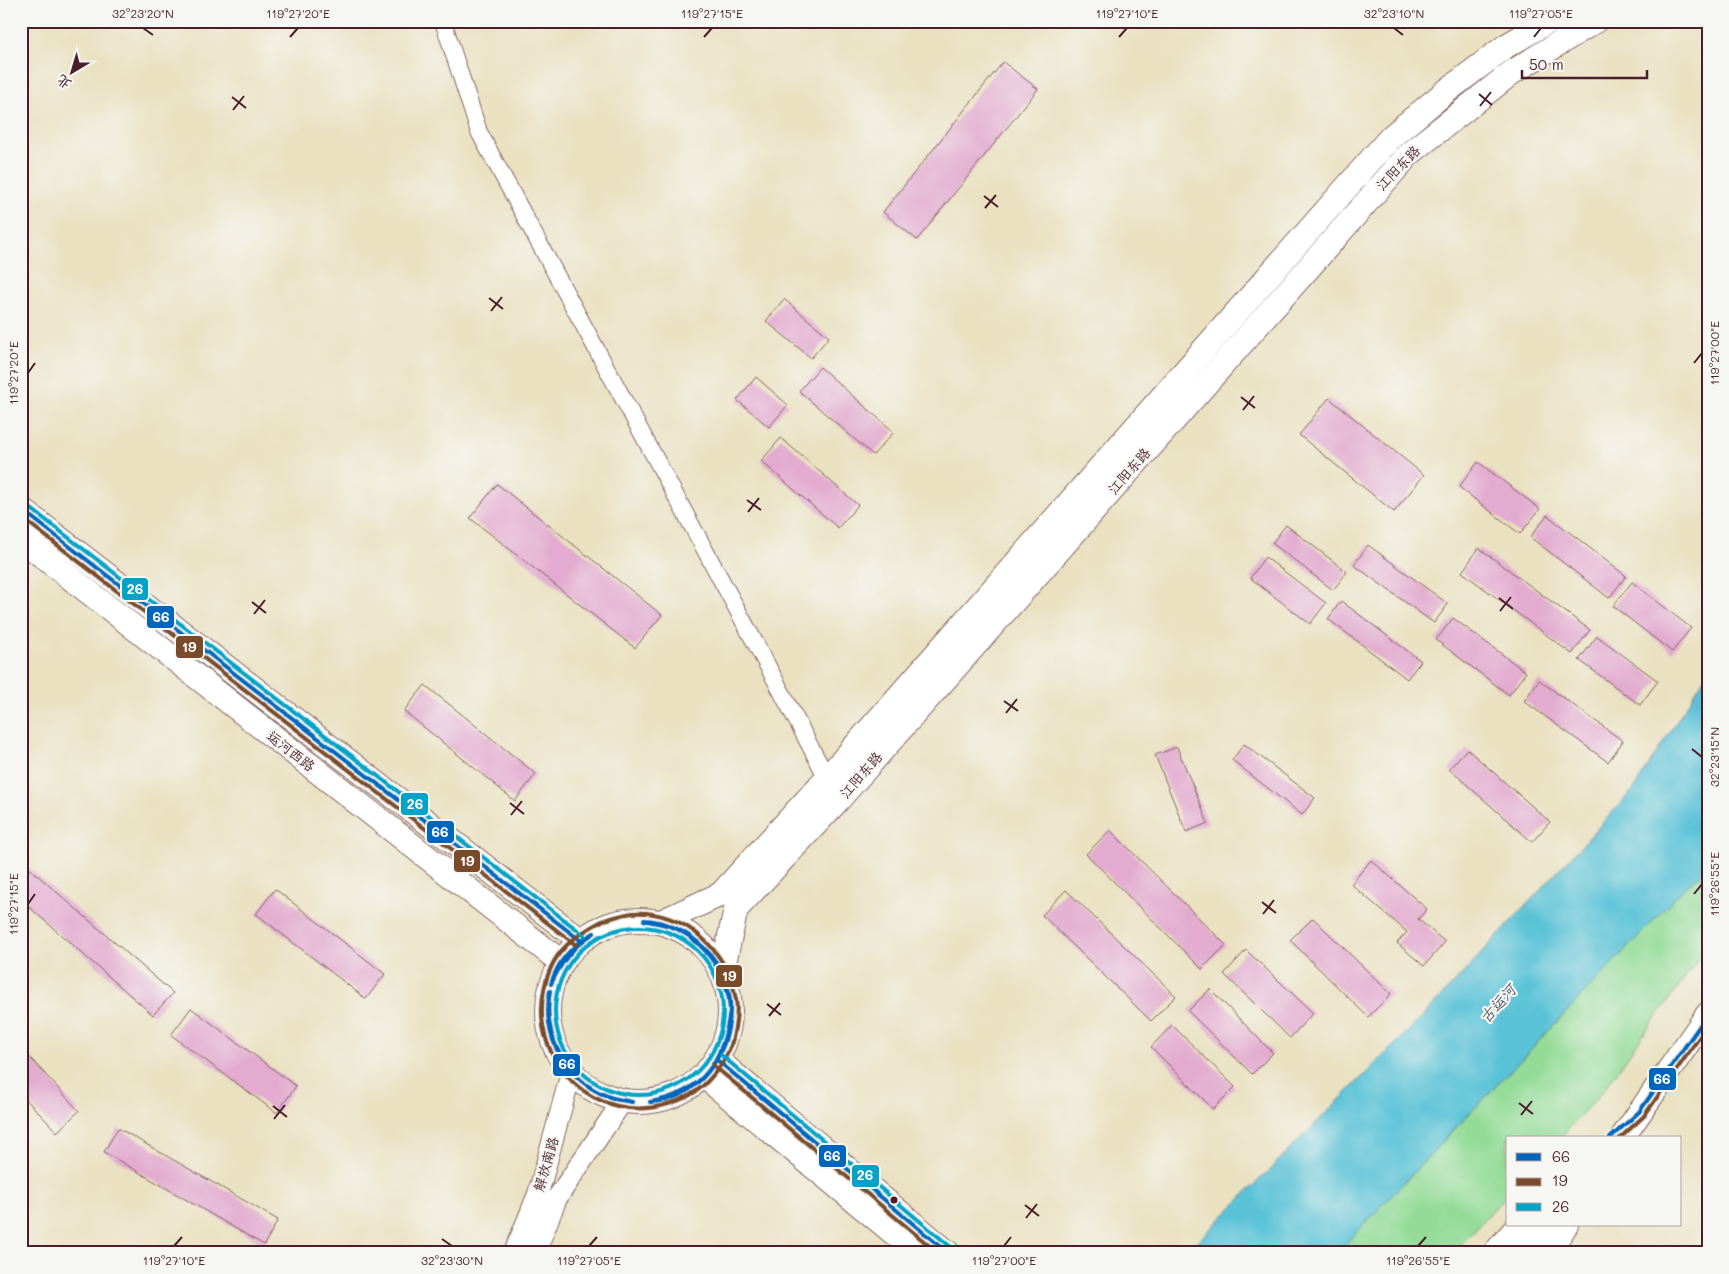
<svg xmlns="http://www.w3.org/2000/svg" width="1729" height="1274" font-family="Mali,'LXGW WenKai TC',sans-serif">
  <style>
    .green { fill: #93db96; stroke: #6e7d60 }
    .water { fill: #5ac2d7; stroke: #527081 }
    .building { fill: #e2abcf }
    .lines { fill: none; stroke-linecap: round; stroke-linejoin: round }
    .minor-casing { stroke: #826360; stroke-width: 18 }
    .tertiary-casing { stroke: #826360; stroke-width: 22 }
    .secondary-casing { stroke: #826360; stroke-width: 26 }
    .minor { stroke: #fff; stroke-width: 16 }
    .tertiary { stroke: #fff; stroke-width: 20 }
    .secondary { stroke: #fff; stroke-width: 24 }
    .bus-1-casing { stroke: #f6f6f2; stroke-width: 8 }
    .bus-2-casing { stroke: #f6f6f2; stroke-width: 8 }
    .bus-3-casing { stroke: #f6f6f2; stroke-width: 8 }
    .bus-1 { stroke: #0065bd; stroke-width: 4 }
    .bus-2 { stroke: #7a4b2a; stroke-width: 4 }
    .bus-3 { stroke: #04a2c6; stroke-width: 4 }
    .ticks { fill: none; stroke: #4a1f2b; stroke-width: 2 }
    .bus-dot { fill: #4a1f2b; stroke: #f6f6f2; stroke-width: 2 }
    .labels { text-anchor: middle; stroke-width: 4.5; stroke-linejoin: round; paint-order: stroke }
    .street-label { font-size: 14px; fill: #4a1f2b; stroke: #f6f6f2 }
    .water-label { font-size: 15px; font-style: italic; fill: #505867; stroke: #f6f6f2 }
    .line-badge { stroke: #f6f6f2; stroke-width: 2 }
    .badge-label { font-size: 14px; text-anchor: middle; font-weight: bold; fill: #fff }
    .neatline { fill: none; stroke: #4a1f2b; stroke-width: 2 }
    .ticks-label { font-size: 12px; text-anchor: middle; fill: #4a1f2b }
  </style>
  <rect width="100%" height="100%" fill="#f6f6f2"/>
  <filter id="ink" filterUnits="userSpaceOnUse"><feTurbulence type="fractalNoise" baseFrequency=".02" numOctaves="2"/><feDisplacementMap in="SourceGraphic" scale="10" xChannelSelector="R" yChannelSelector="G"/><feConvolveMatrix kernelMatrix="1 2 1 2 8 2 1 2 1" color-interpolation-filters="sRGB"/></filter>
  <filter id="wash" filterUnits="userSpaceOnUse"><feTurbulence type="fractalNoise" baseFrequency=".0096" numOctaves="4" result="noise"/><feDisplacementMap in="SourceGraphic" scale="20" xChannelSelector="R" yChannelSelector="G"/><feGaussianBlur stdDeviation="1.12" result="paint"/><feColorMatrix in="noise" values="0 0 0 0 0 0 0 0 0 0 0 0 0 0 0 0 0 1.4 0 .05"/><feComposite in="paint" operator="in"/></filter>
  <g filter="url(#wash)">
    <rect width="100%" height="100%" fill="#eae1c1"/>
    <path class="green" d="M 1708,870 L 1708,946 L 1603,1091 L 1560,1138 L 1508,1138 L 1508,1194 L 1453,1253 L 1337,1253 L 1687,885 Z"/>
    <path class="water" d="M 1708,672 L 1708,870 L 1687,885 L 1337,1253 L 1186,1253 L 1425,1014 L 1633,790 Z"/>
    <g id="blocks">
      <path class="building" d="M 1003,62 L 1038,89 L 917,240 L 883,212 Z
        M 784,299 L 829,337 L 811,358 L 766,321 Z
        M 820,367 L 894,432 L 873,455 L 799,391 Z
        M 756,377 L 788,405 L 769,427 L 737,400 Z
        M 1329,398 L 1424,475 L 1394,512 L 1299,435 Z
        M 781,438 L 858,505 L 838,528 L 761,461 Z
        M 1478,462 L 1540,509 L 1520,534 L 1459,487 Z
        M 497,484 L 662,615 L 635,648 L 470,518 Z
        M 1547,515 L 1626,576 L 1609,598 L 1530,537 Z
        M 1286,525 L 1347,572 L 1333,590 L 1272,543 Z
        M 1368,545 L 1448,604 L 1434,623 L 1354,565 Z
        M 1479,548 L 1590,630 L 1572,654 L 1462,572 Z
        M 1265,557 L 1326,603 L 1310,624 L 1250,578 Z
        M 1632,582 L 1691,628 L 1672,652 L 1613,606 Z
        M 1341,601 L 1421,661 L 1407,679 L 1328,619 Z
        M 1453,618 L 1526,672 L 1509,695 L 1436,640 Z
        M 1597,636 L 1658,681 L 1640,705 L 1579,660 Z
        M 1539,680 L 1623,741 L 1608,762 L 1524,701 Z
        M 425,685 L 536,774 L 515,801 L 404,711 Z
        M 1244,744 L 1315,798 L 1302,815 L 1232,760 Z
        M 1177,747 L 1208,823 L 1186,832 L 1155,755 Z
        M 1467,749 L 1550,822 L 1532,842 L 1449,769 Z
        M 1110,830 L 1226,945 L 1202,969 L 1086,854 Z
        M 1371,860 L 1427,909 L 1418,919 L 1445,942 L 1424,966 L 1397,943 L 1407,932 L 1351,884 Z
        M 29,868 L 173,993 L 153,1015 L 21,900 L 21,877 Z
        M 275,889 L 385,974 L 366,999 L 256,914 Z
        M 1066,890 L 1176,996 L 1151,1021 L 1042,915 Z
        M 1313,918 L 1391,994 L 1368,1017 L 1290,940 Z
        M 1246,950 L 1313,1013 L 1290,1038 L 1224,974 Z
        M 1210,989 L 1273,1053 L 1252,1074 L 1188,1011 Z
        M 191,1008 L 296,1086 L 277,1113 L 171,1035 Z
        M 1172,1025 L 1235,1087 L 1213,1109 L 1151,1047 Z
        M 21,1048 L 79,1111 L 57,1132 L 21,1094 Z
        M 118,1128 L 278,1220 L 264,1245 L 104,1152 Z"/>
    </g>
  </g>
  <g filter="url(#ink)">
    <use href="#blocks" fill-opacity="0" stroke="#826360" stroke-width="1"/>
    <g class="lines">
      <defs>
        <path id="minor" d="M 443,21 L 479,132 L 772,674 L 827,778"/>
        <path id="tertiary" d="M 514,1253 L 538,1194 L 571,1073
          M 535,1253 L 557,1198 L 622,1102"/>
        <path id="secondary" d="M 21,509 L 580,940
          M 21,539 L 561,962
          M548 1011a91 91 0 1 1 182 0a91 91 0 1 1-182 0Z
          M 661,922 L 721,894 L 827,778 L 1391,137 L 1444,93 L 1506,46 L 1549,21
          M 722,972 L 736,909 L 838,800 L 1409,154 L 1511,73 L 1595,21
          M 717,1060 L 948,1253
          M 704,1076 L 918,1253
          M 1622,1138 L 1708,1014
          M 1495,1253 L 1519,1225
          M 1516,1253 L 1539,1225
          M 1547,1253 L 1566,1225"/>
      </defs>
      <use href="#minor" class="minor-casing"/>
      <use href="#tertiary" class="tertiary-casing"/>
      <use href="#secondary" class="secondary-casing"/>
      <use href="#minor" class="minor"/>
      <use href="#tertiary" class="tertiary"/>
      <use href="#secondary" class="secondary"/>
      <defs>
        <path id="bus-1" d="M 21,509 L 580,940
          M 644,920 C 688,922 733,964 730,1010
          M 644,920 C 655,923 667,924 677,929 C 707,944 729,977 730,1010
          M 551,984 C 558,960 573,945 594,933
          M 551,984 C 561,962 573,946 594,933
          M 550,991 C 542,1036 565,1080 609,1097 C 616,1099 624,1100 632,1102
          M 550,991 C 539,1045 576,1096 632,1102
          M 717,1060 L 948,1253
          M 650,1102 C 703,1094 724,1060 730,1010
          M 650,1102 C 698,1100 729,1055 730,1010
          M 1610,1138 L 1639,1112 L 1708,1014"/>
        <path id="bus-2" d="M 21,517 L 576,945
          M 602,921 C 589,928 575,936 565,947 C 553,959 547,974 544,990 C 529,1063 596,1126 668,1104 C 682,1100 693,1095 704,1085 C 718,1071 731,1053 734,1033 C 736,1023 738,1010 736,1000 C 729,951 684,910 633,913 C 623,914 613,918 604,920
          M 713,1065 L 938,1253
          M 1620,1138 L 1644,1116 L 1708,1025"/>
        <path id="bus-3" d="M 25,504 L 584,935
          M555 1011a84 84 0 1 1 168 0a84 84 0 1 1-168 0Z
          M 721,1055 L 952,1248"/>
      </defs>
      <use href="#bus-1" class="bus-1-casing"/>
      <use href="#bus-2" class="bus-2-casing"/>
      <use href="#bus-3" class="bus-3-casing"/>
      <use href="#bus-1" class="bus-1"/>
      <use href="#bus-2" class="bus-2"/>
      <use href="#bus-3" class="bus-3"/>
    </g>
  </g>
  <path class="ticks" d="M 143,28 L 153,35M 1394,28 L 1403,35M 290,37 L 298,28M 704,37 L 712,28M 1119,37 L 1127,28M 1534,37 L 1541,28M 1479,94 L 1492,105M 232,97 L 246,108M 1480,106 L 1491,92M 233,110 L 244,96M 984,196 L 998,207M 985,208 L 996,195M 489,298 L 503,309M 491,311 L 502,297M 1694,363 L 1702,353M 28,373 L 35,363M 1241,397 L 1255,408M 1243,410 L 1254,396M 747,500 L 761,510M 748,512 L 759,498M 1499,598 L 1513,609M 252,602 L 266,613M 1500,611 L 1511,597M 254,614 L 265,600M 1004,701 L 1018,711M 1006,713 L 1017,699M 1692,749 L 1702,757M 510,803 L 524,814M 511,815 L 522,801M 1694,894 L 1702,884M 1262,902 L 1276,913M 28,904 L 35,894M 1263,914 L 1274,900M 767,1004 L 781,1015M 769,1016 L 780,1003M 1519,1103 L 1533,1114M 273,1106 L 287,1117M 1521,1115 L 1532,1101M 274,1119 L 285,1105M 1025,1205 L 1039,1216M 1026,1218 L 1037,1204M 442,1239 L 452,1246M 174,1246 L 182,1237M 589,1246 L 597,1237M 1004,1246 L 1011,1237M 1418,1246 L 1426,1237"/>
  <circle class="bus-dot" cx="894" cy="1200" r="4.5"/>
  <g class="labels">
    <g class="street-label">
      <text transform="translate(1398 168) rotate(-46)" y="5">江阳东路</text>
      <text transform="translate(1129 471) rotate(-49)" y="5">江阳东路</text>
      <text transform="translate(291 751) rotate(38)" y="5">运河西路</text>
      <text transform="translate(861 775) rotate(-49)" y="5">江阳东路</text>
      <text transform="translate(546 1164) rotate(-74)" y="5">解放南路</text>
    </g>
    <g class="water-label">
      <text transform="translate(1498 1004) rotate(-48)" y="5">古运河</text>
    </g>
  </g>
  <g class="line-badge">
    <rect x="121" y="577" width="28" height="24" rx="5" fill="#04a2c6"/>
    <rect x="146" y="605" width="29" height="24" rx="5" fill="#0065bd"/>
    <rect x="175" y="635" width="29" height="24" rx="5" fill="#7a4b2a"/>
    <rect x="400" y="792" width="29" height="24" rx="5" fill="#04a2c6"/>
    <rect x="426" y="820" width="29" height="24" rx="5" fill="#0065bd"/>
    <rect x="453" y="849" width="28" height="24" rx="5" fill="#7a4b2a"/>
    <rect x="715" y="964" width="28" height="24" rx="5" fill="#7a4b2a"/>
    <rect x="552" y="1053" width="29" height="24" rx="5" fill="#0065bd"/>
    <rect x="1648" y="1067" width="29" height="24" rx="5" fill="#0065bd"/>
    <rect x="818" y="1144" width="29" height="24" rx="5" fill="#0065bd"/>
    <rect x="851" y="1164" width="29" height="24" rx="5" fill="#04a2c6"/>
  </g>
  <g class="badge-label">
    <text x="135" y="594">26</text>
    <text x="161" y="622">66</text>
    <text x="189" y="652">19</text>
    <text x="415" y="809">26</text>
    <text x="440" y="837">66</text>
    <text x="467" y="866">19</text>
    <text x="729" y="981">19</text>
    <text x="567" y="1069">66</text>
    <text x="1662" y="1084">66</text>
    <text x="832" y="1161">66</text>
    <text x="865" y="1180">26</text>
  </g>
  <rect width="1729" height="1274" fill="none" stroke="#f6f6f2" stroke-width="55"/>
  <rect x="1506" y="1136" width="175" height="90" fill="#f6f6f2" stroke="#b1a0a2"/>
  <rect x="1516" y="1153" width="25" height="8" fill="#0065bd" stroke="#b1a0a2"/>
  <text x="1552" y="1162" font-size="15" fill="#4a1f2b">66</text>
  <rect x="1516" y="1178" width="25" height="8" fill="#7a4b2a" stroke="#b1a0a2"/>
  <text x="1552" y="1186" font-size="15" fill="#4a1f2b">19</text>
  <rect x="1516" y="1203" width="25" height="8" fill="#04a2c6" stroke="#b1a0a2"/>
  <text x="1552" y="1212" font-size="15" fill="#4a1f2b">26</text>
  <g transform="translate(72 72) rotate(218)" stroke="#f6f6f2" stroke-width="4" paint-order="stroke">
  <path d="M0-4L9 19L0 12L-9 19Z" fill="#4a1f2b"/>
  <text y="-8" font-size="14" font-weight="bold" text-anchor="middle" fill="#4a1f2b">北</text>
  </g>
  <path d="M1522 70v8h125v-8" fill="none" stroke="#4a1f2b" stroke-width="2.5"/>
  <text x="1529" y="70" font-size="15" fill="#4a1f2b" stroke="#f6f6f2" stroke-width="4" paint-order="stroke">50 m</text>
  <rect x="28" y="28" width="1674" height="1218" class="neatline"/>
  <g class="ticks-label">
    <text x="143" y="18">32°23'20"N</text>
    <text x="298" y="18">119°27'20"E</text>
    <text x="712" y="18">119°27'15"E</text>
    <text x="1127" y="18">119°27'10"E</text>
    <text x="1394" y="18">32°23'10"N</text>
    <text x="1541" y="18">119°27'05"E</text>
    <text transform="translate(1715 353) rotate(-90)" y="4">119°27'00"E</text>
    <text transform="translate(14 373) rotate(-90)" y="4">119°27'20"E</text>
    <text transform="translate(1715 757) rotate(-90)" y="4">32°23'15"N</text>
    <text transform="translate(1715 884) rotate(-90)" y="4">119°26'55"E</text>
    <text transform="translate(14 904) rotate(-90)" y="4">119°27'15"E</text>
    <text x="174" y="1265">119°27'10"E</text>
    <text x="452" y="1265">32°23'30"N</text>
    <text x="589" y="1265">119°27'05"E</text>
    <text x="1004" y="1265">119°27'00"E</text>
    <text x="1418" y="1265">119°26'55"E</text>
  </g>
</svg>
